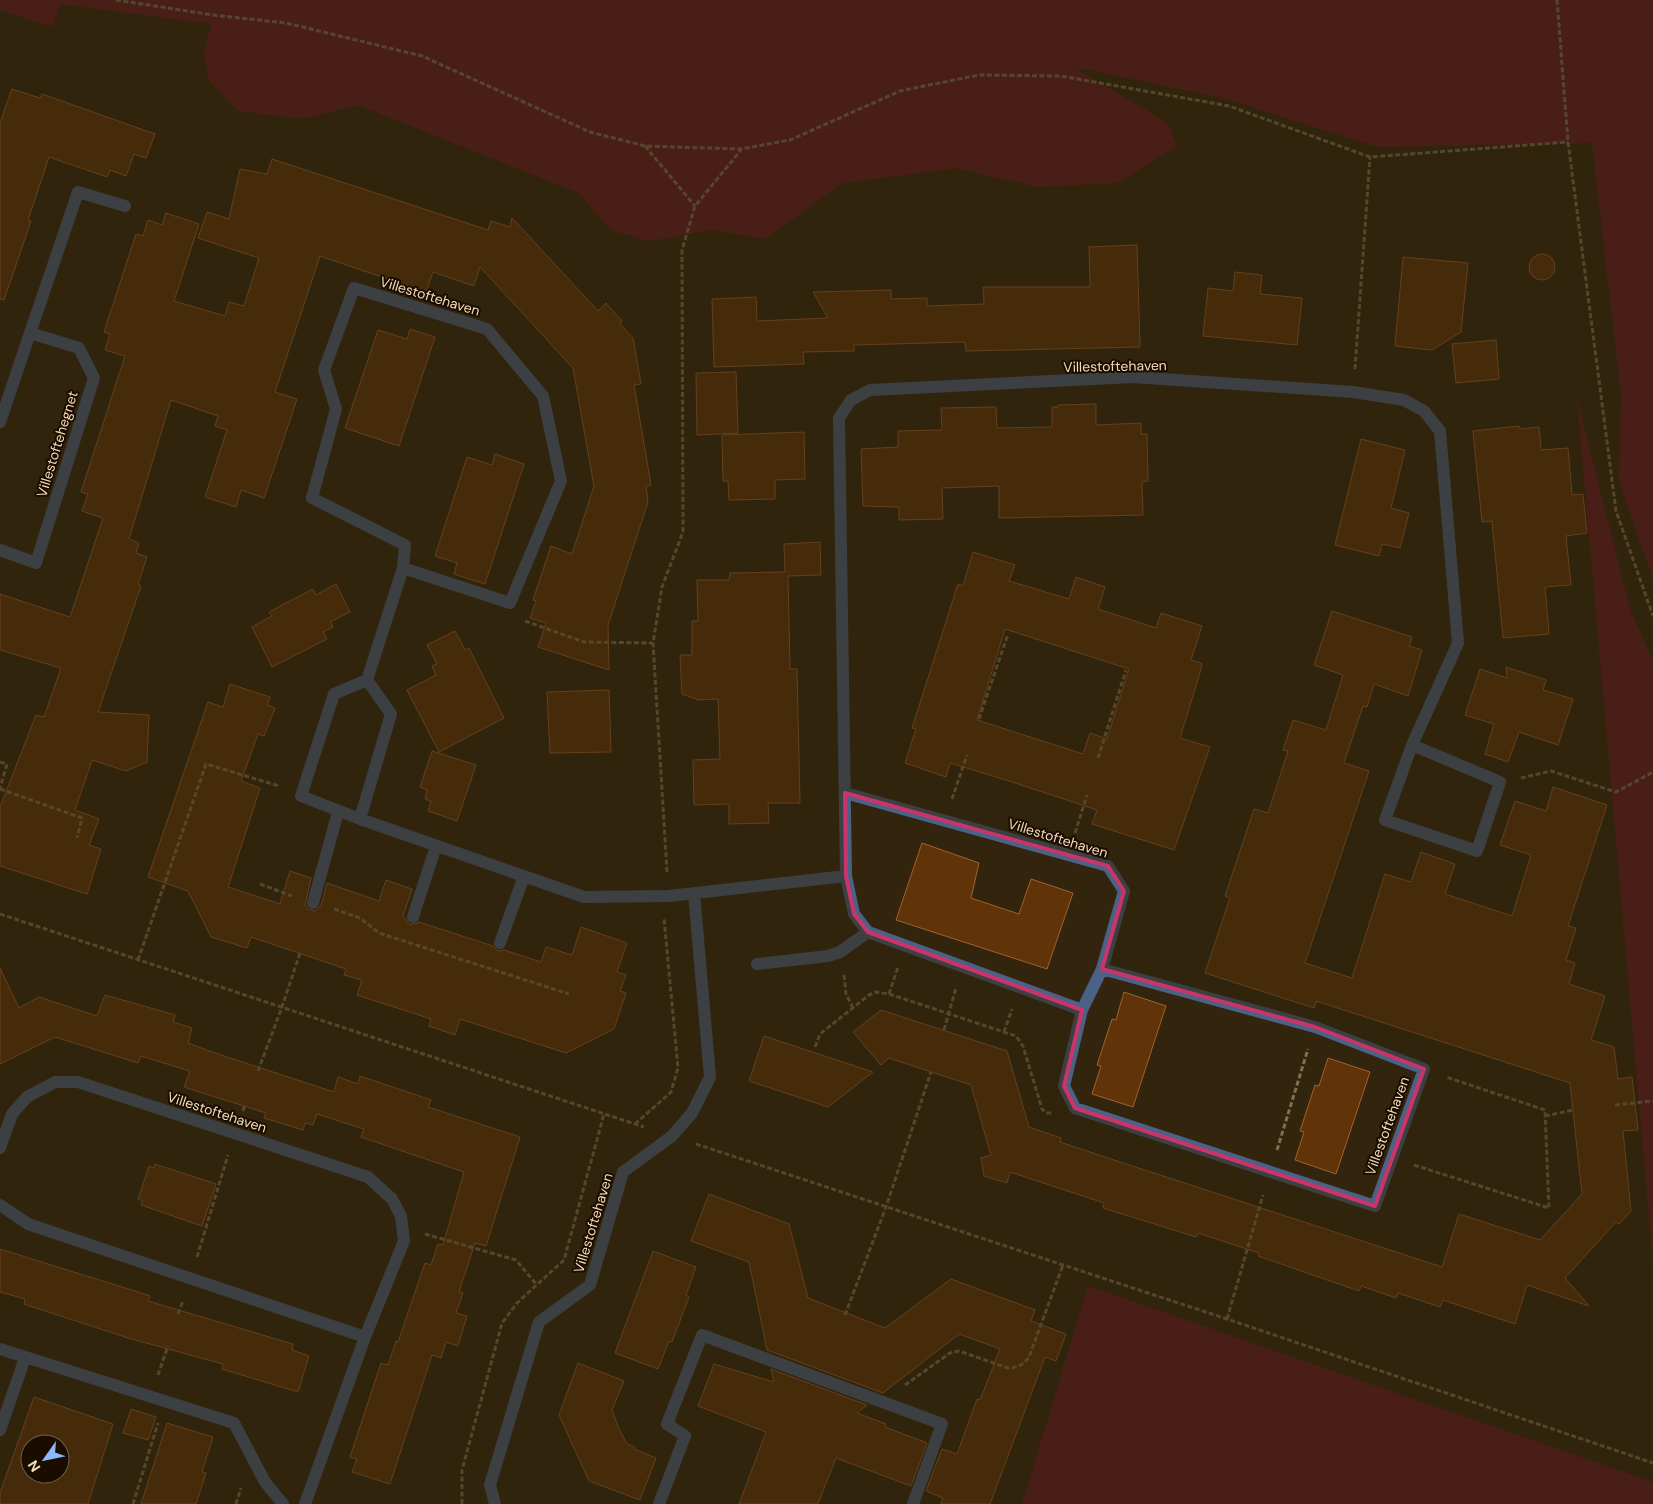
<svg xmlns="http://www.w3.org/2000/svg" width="1653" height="1504" font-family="'DM Sans',sans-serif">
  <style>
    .green { fill: #671824 }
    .building { fill: #613309; stroke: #a06230; fill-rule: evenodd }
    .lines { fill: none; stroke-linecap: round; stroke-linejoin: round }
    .path { stroke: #816f53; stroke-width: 3; stroke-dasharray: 5 2.5; stroke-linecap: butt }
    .minor { stroke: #4a6285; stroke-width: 12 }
    .marked { fill: none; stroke: #ca3569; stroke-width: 4; stroke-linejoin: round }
    .labels { text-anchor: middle; stroke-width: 4; stroke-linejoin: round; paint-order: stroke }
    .street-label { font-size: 14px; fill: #f4dcba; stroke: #1a0d00 }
  </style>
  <rect width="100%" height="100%" fill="#32240d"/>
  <path class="green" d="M 0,0 L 1653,0 L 1653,579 L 1619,482 L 1621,396 L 1592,143 L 1377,147 L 1224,98 L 1073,67 L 1168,123 L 1177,146 L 1118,183 L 1037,187 L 957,168 L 843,183 L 765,239 L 713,230 L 650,241 L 610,230 L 579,193 L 358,105 L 301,119 L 238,111 L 210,82 L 203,53 L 212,24 L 60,4 L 53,27 L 0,10 Z
    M 1577,398 L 1630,609 L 1653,661 L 1653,1262 Z
    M 1088,1286 L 1653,1482 L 1653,1504 L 1022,1504 Z"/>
  <path class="building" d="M 12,89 L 40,98 L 42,94 L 155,134 L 146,158 L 134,154 L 126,176 L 110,170 L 107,177 L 49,157 L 28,220 L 31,221 L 4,300 L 0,299 L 0,123 Z
    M 272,159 L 488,230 L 491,221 L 510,227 L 512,218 L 598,311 L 606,303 L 622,321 L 620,324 L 633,338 L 641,384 L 634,385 L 651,485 L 646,486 L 648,502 L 608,625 L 609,670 L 538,647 L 546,623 L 530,618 L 536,601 L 533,600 L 551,546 L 572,554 L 594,486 L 573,368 L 480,267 L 474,286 L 433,272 L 426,292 L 320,256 L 275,392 L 297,399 L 264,498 L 241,490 L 236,507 L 205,497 L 227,430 L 215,426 L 218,416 L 171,400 L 129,539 L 139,543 L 136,553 L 147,557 L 138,584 L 141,586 L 98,712 L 149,715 L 147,762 L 126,771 L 92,760 L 75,810 L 99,819 L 89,845 L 101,849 L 87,894 L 0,866 L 0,807 L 36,715 L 44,717 L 61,668 L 0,650 L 0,594 L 70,617 L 103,518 L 82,511 L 88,494 L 81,492 L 125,356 L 105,350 L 110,334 L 104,332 L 136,234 L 143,236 L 148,220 L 162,225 L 166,213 L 199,224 L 174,301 L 225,316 L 229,302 L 244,306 L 259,258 L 198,238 L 207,212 L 229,219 L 240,169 L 267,174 Z
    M 1137,245 L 1140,347 L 966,351 L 965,342 L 854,345 L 854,351 L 803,352 L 804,364 L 714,367 L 712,299 L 756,297 L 757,321 L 828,318 L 813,292 L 891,290 L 891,299 L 927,298 L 927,306 L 984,304 L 983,287 L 1090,287 L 1089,247 Z
    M1529 267a13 13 0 1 1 26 0a13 13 0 1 1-26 0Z
    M 1403,257 L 1468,263 L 1461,332 L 1432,350 L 1395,346 Z
    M 1235,272 L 1262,275 L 1260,294 L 1302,298 L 1297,345 L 1203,336 L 1208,288 L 1233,291 Z
    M 410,329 L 435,337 L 399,446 L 345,428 L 378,330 L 407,339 Z
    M 1496,340 L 1499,379 L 1456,383 L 1452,344 Z
    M 736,372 L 738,433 L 697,435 L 696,373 Z
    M 1096,404 L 1096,425 L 1141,423 L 1141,434 L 1147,434 L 1148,481 L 1142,482 L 1143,515 L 999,518 L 999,486 L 942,488 L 943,519 L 899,520 L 899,507 L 863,506 L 861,449 L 898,447 L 898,431 L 942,430 L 941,408 L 996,407 L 997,428 L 1052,427 L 1052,407 L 1058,407 L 1058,405 Z
    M 1519,426 L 1520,429 L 1539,427 L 1541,450 L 1568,448 L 1572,495 L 1583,494 L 1587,533 L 1566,536 L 1571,585 L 1545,587 L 1549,634 L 1503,638 L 1492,521 L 1482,522 L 1473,431 Z
    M 804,432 L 805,479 L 775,480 L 775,499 L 729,500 L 728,481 L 723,481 L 722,435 Z
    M 1361,439 L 1405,450 L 1391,508 L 1409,513 L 1400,548 L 1382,544 L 1379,556 L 1335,545 Z
    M 495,454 L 524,464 L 485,584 L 454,574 L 457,563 L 435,556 L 467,457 L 492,465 Z
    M 820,542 L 821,575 L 788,576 L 790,669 L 797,669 L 800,803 L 768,803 L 769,823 L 729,824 L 729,804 L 694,805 L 693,760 L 720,759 L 718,699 L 699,700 L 682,694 L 680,655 L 692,655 L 692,621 L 698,621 L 697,580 L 729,580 L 730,573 L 785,572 L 784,544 Z
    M 973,552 L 1015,565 L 1009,581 L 1069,599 L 1076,577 L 1105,587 L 1098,609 L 1156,628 L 1161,613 L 1202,626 L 1191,660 L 1201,663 L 1202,666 L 1180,738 L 1210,747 L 1174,850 L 1092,824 L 1097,810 L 1009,781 L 950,763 L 946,777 L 905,763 L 916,729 L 912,728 L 958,584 L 963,586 ZM 1005,629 L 1129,669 L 1107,739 L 1090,733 L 1083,754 L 977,720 Z
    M 336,584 L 350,612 L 330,622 L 333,627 L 323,632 L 327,639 L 272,667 L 252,627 L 272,616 L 269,612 L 313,589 L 316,595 Z
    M 1332,611 L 1412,637 L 1409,646 L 1422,650 L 1408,696 L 1374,684 L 1367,707 L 1363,706 L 1344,763 L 1369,771 L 1305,963 L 1352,978 L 1385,874 L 1411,882 L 1421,852 L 1455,864 L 1445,894 L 1512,916 L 1531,855 L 1500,845 L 1515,801 L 1546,811 L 1553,787 L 1607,805 L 1568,926 L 1576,928 L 1566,960 L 1575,963 L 1569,984 L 1605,996 L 1591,1040 L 1614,1047 L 1618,1079 L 1632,1077 L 1638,1130 L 1623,1131 L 1631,1211 L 1619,1224 L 1616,1222 L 1565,1278 L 1589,1306 L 1527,1285 L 1515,1324 L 1443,1300 L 1440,1307 L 1398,1293 L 1396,1298 L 1361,1286 L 1359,1291 L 1258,1256 L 1259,1253 L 1198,1233 L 1196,1237 L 1103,1208 L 1104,1203 L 1010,1172 L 1007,1183 L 984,1176 L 981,1158 L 991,1155 L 971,1085 L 889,1058 L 881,1065 L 853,1032 L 881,1010 L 1007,1051 L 1029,1127 L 1061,1138 L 1060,1142 L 1111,1159 L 1442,1267 L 1459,1214 L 1540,1240 L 1582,1194 L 1570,1083 L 1316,1001 L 1314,1008 L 1205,973 L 1230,898 L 1225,896 L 1254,809 L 1268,813 L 1288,751 L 1283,750 L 1293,720 L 1326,730 L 1343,675 L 1314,665 Z
    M 455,631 L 465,650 L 469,648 L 504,718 L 439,752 L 407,690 L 436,675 L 432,666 L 437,664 L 427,645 Z
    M 1506,667 L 1546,680 L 1543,690 L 1573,699 L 1558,745 L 1519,732 L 1508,762 L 1485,754 L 1494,724 L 1465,715 L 1480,669 L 1507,678 Z
    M 230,684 L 270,697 L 267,705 L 275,708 L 264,736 L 258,734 L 241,781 L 260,788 L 228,887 L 280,904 L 290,871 L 311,878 L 305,905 L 308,909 L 315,911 L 321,906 L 327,883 L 379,901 L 386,880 L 412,889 L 403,916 L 410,925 L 419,922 L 493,946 L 498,951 L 504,950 L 541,962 L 546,947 L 572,955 L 581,927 L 627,943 L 617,972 L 626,975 L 620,991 L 626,993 L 614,1029 L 566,1053 L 460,1019 L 455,1035 L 429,1026 L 431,1019 L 357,995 L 362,980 L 344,975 L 346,969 L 251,937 L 247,948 L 211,937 L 188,891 L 148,877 L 208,702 L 223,707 Z
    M 609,690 L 611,752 L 550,753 L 547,692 Z
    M 432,751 L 476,765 L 457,821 L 428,811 L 431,801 L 425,799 L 427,790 L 420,787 Z
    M 922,843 L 979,863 L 971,898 L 1019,914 L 1031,879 L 1073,893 L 1047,969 L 896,920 Z
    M 0,968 L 19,1008 L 39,997 L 97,1016 L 105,995 L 175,1015 L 173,1022 L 192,1028 L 188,1043 L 212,1052 L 334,1092 L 338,1077 L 358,1084 L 360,1076 L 431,1100 L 428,1107 L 520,1137 L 486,1246 L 475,1243 L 459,1292 L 463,1293 L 456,1313 L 467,1316 L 458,1346 L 446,1342 L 441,1358 L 432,1355 L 390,1484 L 352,1472 L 357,1459 L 350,1457 L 381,1363 L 388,1365 L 396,1341 L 398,1342 L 425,1263 L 431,1265 L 438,1244 L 443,1245 L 464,1172 L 361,1137 L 364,1129 L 317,1114 L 313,1125 L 305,1123 L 303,1130 L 264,1118 L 266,1113 L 184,1087 L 190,1071 L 141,1056 L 138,1063 L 55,1037 L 0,1064 Z
    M 1124,992 L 1166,1006 L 1133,1107 L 1092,1094 L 1101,1066 L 1097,1065 L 1112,1019 L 1116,1020 Z
    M 764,1036 L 873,1072 L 828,1107 L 749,1081 Z
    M 1328,1058 L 1370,1072 L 1336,1174 L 1295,1160 L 1304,1132 L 1300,1131 L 1315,1085 L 1319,1086 Z
    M 155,1164 L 216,1184 L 202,1226 L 141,1205 L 143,1201 L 138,1199 L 149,1166 L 154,1168 Z
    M 709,1194 L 789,1224 L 808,1298 L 885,1328 L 951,1279 L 1035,1310 L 1031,1321 L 1066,1334 L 1056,1361 L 1045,1357 L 990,1504 L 941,1504 L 943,1498 L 926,1491 L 942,1449 L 957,1454 L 977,1399 L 980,1400 L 1000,1349 L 959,1334 L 883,1393 L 767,1350 L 749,1262 L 691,1241 Z
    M 0,1249 L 138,1292 L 150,1296 L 148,1301 L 293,1344 L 292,1350 L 309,1356 L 298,1392 L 222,1369 L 223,1364 L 128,1338 L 24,1304 L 25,1299 L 0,1292 Z
    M 653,1251 L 696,1267 L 686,1295 L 689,1297 L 672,1342 L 669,1341 L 658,1369 L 615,1353 Z
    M 578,1363 L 624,1381 L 612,1410 L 619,1429 L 627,1444 L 635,1447 L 634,1449 L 656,1458 L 640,1500 L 589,1481 L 559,1415 Z
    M 714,1364 L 774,1382 L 771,1369 L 867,1405 L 857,1413 L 886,1424 L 885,1427 L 927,1443 L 911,1486 L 836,1458 L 818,1504 L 739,1504 L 766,1432 L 698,1406 Z
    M 34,1397 L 113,1424 L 88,1504 L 0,1504 L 0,1493 ZM 30,1444 L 60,1444 L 60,1474 L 30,1474 Z
    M 131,1409 L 156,1417 L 148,1440 L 123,1433 Z
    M 167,1423 L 213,1437 L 202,1472 L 206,1473 L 196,1504 L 141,1504 Z"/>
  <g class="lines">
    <path class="path" d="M 116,0 L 213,15 L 286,23 L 422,56 L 590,132 L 645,146 L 741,149 L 790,140 L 900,91 L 979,75 L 1061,76 L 1229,106 L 1370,157 L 1568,142
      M 1557,0 L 1568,142 L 1616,511 L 1653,616
      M 645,146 L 695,206
      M 1355,369 L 1370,157
      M 525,621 L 584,642 L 653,643
      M 979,719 L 1008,634
      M 1098,758 L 1126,670
      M 0,762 L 7,764 L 0,788
      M 1521,778 L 1551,771 L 1616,792 L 1653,772
      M 0,789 L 82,818 L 77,838
      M 952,799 L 967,755
      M 1075,833 L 1087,795
      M 667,872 L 653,643 L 662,587 L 683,532 L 682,250 L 695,206 L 741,150
      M 260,884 L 292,896
      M 334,909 L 360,918 L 379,933 L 569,994
      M 0,914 L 644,1127
      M 138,960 L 206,764 L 279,786
      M 844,975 L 846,994 L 853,1008
      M 889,994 L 898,967
      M 944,1030 L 956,988
      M 1004,1032 L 1012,1009
      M 815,1047 L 820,1034 L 869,995 L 876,992 L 889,994 L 1016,1036 L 1023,1046 L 1042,1109 L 1046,1113 L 1052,1113
      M 258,1071 L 282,1007 L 300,953
      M 1615,1105 L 1653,1101
      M 243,1111 L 245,1104
      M 1545,1116 L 1573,1110
      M 635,1124 L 671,1092 L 678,1068 L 664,918
      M 696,1144 L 1227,1319 L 1653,1463
      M 1277,1150 L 1308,1049
      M 1414,1165 L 1549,1208 L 1545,1110 L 1446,1077
      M 425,1234 L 516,1260 L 537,1285
      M 197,1257 L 228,1155
      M 178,1314 L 183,1301
      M 845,1315 L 886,1207 L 931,1072
      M 1227,1319 L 1263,1195
      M 158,1375 L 168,1346
      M 905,1385 L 950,1353 L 959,1351 L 1008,1368 C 1018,1368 1023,1365 1029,1357 L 1063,1265
      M 133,1504 L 158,1423
      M 236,1504 L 241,1488
      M 462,1504 L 462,1470 L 502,1323 L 517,1303 L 564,1260 L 604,1114"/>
    <path class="minor" d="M 30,333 L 78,192 L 125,206
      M 0,422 L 30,333 L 79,348 L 94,378 L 36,563 L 0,550
      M 403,568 L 510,603 L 561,481 L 543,396 L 487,329 L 354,288 L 324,370 L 336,409 L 312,498 L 405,545 L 403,568 L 367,680 L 391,714 L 360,819 L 584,897 L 669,896 L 846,876 L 839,418 L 851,400 L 870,390 L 1133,377 L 1353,392 L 1404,400 L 1424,411 L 1440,431 L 1458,643 L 1412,745 L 1500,782 L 1477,851 L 1385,820 L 1412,745
      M 845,793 L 1108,866 L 1124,891 L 1102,969 L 1315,1027 L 1424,1069 L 1375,1206 L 1075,1108 L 1064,1086 L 1082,1010 L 868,932 L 854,914 L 846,876
      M 360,819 L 301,796 L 334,694 L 367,680
      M 313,903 L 338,812
      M 413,917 L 436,846
      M 500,943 L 524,876
      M 757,964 L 828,956 L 840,952 L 868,932
      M 1082,1010 L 1102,969
      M 0,1148 L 12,1114 L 27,1097 L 55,1082 L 78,1082 L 368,1177 L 392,1199 L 401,1216 L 404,1241 L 365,1337 L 305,1504
      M 0,1205 L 28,1224 L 365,1337
      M 0,1349 L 234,1423 L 265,1482 L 283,1504
      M 0,1430 L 25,1358
      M 495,1504 L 490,1485 L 539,1322 L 590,1285 L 623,1172 L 672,1136 L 692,1113 L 710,1077 L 694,893
      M 659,1504 L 685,1436 L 667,1424 L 702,1335 L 942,1424 L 913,1504"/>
  </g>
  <path d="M0 0H1653V1504H0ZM 845,793 L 1108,866 L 1124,891 L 1102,969 L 1315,1027 L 1424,1069 L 1375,1206 L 1075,1108 L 1064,1086 L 1082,1010 L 868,932 L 854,914 L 846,876 Z" fill="#32240d" fill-opacity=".55" fill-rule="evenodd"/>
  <path class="marked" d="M 845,793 L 1108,866 L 1124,891 L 1102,969 L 1315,1027 L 1424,1069 L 1375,1206 L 1075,1108 L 1064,1086 L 1082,1010 L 868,932 L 854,914 L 846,876 Z"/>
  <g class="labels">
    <g class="street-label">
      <text transform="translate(430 296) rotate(17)" y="5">Villestoftehaven</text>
      <text transform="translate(1115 366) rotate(-1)" y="5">Villestoftehaven</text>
      <text transform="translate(57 444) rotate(-73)" y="5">Villestoftehegnet</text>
      <text transform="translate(1058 838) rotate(17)" y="5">Villestoftehaven</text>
      <text transform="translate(217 1112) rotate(18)" y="5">Villestoftehaven</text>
      <text transform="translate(1387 1126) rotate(-70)" y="5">Villestoftehaven</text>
      <text transform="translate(593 1223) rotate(-73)" y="5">Villestoftehaven</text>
    </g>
  </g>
  <g transform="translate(45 1459) rotate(237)"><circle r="24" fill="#1a0d00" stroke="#71604a"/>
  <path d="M0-4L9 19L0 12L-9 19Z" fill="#8abafc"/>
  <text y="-8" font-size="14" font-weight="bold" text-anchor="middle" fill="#f4dcba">N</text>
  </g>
</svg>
